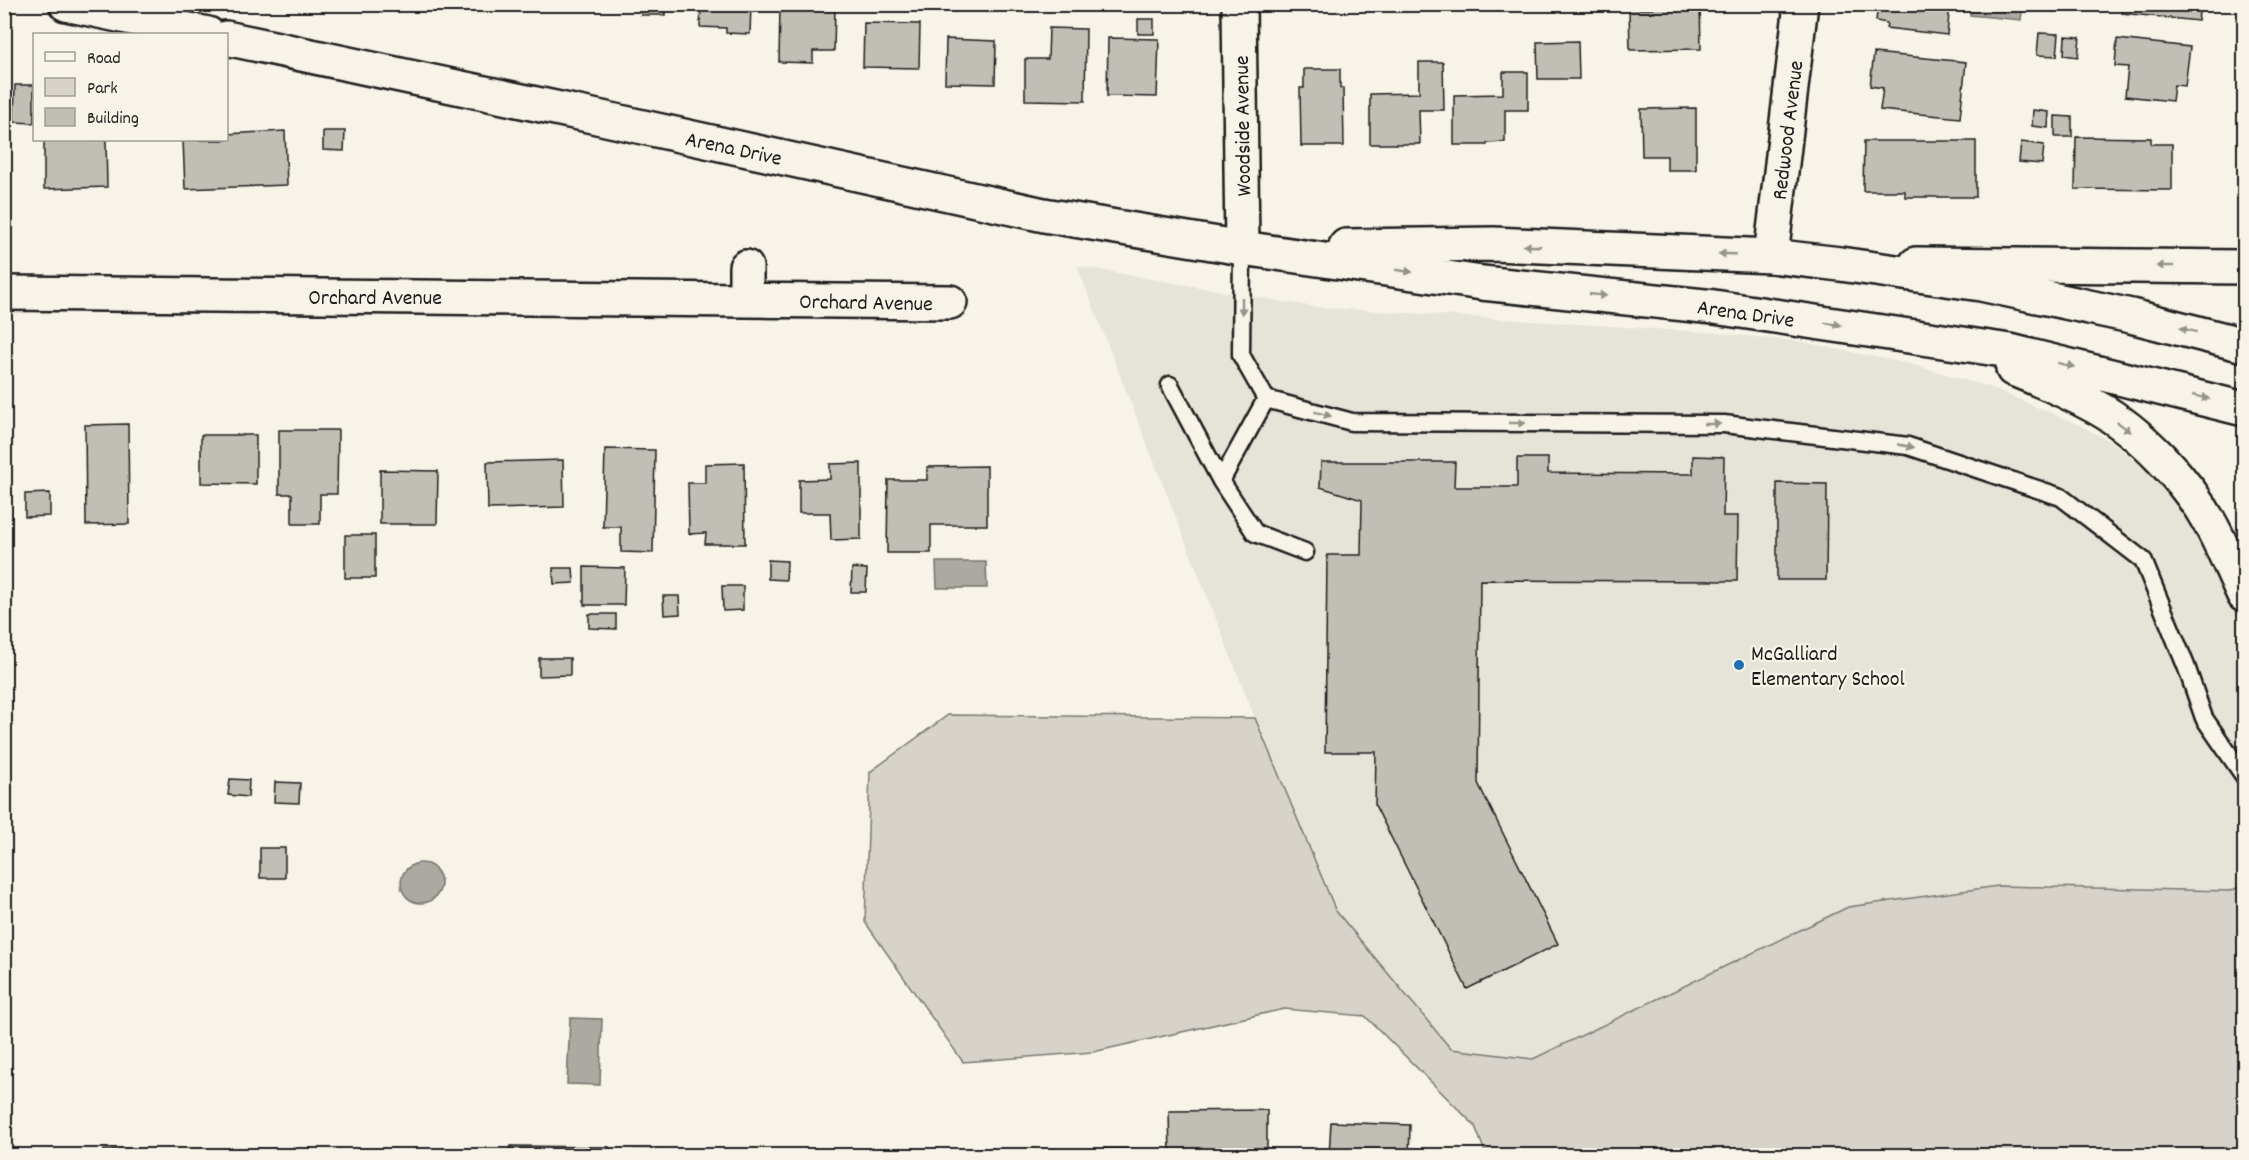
<svg xmlns="http://www.w3.org/2000/svg" width="2249" height="1160" font-family="Dekko,sans-serif">
  <style>
    .built { fill: #e6e3d9 }
    .green { fill: #d7d3cb; stroke: #7a7874; stroke-width: 1.5 }
    .water { fill: #aca9a2; stroke: #72716c; stroke-width: 1.5 }
    .building { fill: #c0beb5; stroke: #1c1c1c; stroke-width: 1.5 }
    .lines { fill: none; stroke-linecap: round; stroke-linejoin: round }
    .lane-casing { stroke: #1c1c1c; stroke-width: 21 }
    .street-casing { stroke: #1c1c1c; stroke-width: 38 }
    .secondary-casing { stroke: #1c1c1c; stroke-width: 38 }
    .lane { stroke: #f7f3e8; stroke-width: 16 }
    .street { stroke: #f7f3e8; stroke-width: 33 }
    .secondary { stroke: #f7f3e8; stroke-width: 33 }
    .oneway { fill: #94928c }
    .poi-dot { fill: #1f6fb2; stroke: #f7f3e8; stroke-width: 2 }
    .labels { text-anchor: middle; stroke-width: 4.5; stroke-linejoin: round; paint-order: stroke }
    .street-label { font-size: 22px; fill: #1c1c1c; stroke: #f7f3e8 }
    .poi-label { font-size: 22px; fill: #1c1c1c; stroke: #f7f3e8; text-anchor: start }
  </style>
  <rect width="100%" height="100%" fill="#f7f3e8"/>
  <filter id="ink" filterUnits="userSpaceOnUse"><feTurbulence type="fractalNoise" baseFrequency=".0167" numOctaves="2"/><feDisplacementMap in="SourceGraphic" scale="12" xChannelSelector="R" yChannelSelector="G"/><feConvolveMatrix kernelMatrix="1 2 1 2 8 2 1 2 1" color-interpolation-filters="sRGB"/></filter>
  <g filter="url(#ink)">
    <path class="built" d="M 1077,266 L 1314,307 L 1718,333 L 1803,342 L 1914,365 L 1989,387 L 2077,424 L 2112,442 L 2151,473 L 2192,514 L 2244,611 L 2244,885 L 2231,891 L 1848,907 L 1533,1059 L 1450,1049 L 1336,911 L 1255,718 Z"/>
    <path class="green" d="M 948,715 L 1255,718 L 1336,911 L 1451,1049 L 1533,1059 L 1848,907 L 1998,886 L 2230,891 L 2244,885 L 2244,1155 L 1486,1155 L 1475,1126 L 1365,1016 L 1284,1009 L 1093,1052 L 963,1062 L 865,922 L 870,772 Z"/>
    <path class="water" d="M 1971,5 L 2023,5 L 2021,20 L 1970,15 Z
      M 936,562 L 986,562 L 987,588 L 937,588 Z
      M401 883a20 20 0 1 1 40 0a20 20 0 1 1-40 0Z
      M 570,1018 L 602,1019 L 600,1085 L 567,1084 Z"/>
    <path class="building" d="M 615,4 L 665,4 L 665,15 L 641,15 L 641,6 Z
      M 701,4 L 751,4 L 750,34 L 726,33 L 726,28 L 700,27 Z
      M 1316,4 L 1358,4 L 1358,7 L 1316,7 Z
      M 1652,4 L 1700,4 L 1701,49 L 1630,50 L 1629,9 L 1653,9 Z
      M 1878,4 L 1950,4 L 1947,35 L 1886,28 L 1887,23 L 1876,21 Z
      M 2123,4 L 2200,4 L 2198,21 L 2122,13 Z
      M 780,5 L 835,6 L 834,51 L 813,51 L 813,63 L 779,62 Z
      M 1138,19 L 1154,19 L 1154,34 L 1138,34 Z
      M 864,23 L 920,24 L 919,68 L 863,67 Z
      M 1049,28 L 1086,29 L 1085,101 L 1025,100 L 1025,59 L 1048,59 Z
      M 2039,33 L 2059,34 L 2057,56 L 2037,55 Z
      M 2065,36 L 2080,37 L 2078,57 L 2064,55 Z
      M 1108,38 L 1159,39 L 1157,97 L 1107,96 Z
      M 946,39 L 996,41 L 995,84 L 945,83 Z
      M 2117,39 L 2190,47 L 2185,86 L 2174,85 L 2172,101 L 2125,96 L 2128,67 L 2115,66 Z
      M 1578,41 L 1579,79 L 1538,79 L 1537,42 Z
      M 1874,53 L 1966,62 L 1960,118 L 1880,110 L 1883,88 L 1870,86 Z
      M 1419,62 L 1443,62 L 1444,110 L 1419,110 L 1420,144 L 1370,144 L 1370,94 L 1419,93 Z
      M 1304,69 L 1340,69 L 1340,88 L 1343,88 L 1344,146 L 1301,146 L 1300,88 L 1304,88 Z
      M 1503,72 L 1528,72 L 1528,110 L 1505,110 L 1505,142 L 1487,143 L 1487,145 L 1454,145 L 1454,95 L 1503,94 Z
      M 15,85 L 34,85 L 34,123 L 14,122 Z
      M 1696,108 L 1696,170 L 1667,170 L 1667,156 L 1642,156 L 1641,109 Z
      M 2033,110 L 2049,112 L 2048,128 L 2032,126 Z
      M 2055,116 L 2072,117 L 2072,137 L 2055,137 Z
      M 285,131 L 287,185 L 185,189 L 183,140 L 226,140 L 226,134 Z
      M 323,131 L 345,131 L 344,151 L 323,150 Z
      M 2076,137 L 2151,138 L 2151,144 L 2172,144 L 2172,190 L 2075,189 Z
      M 44,140 L 106,140 L 107,187 L 44,189 Z
      M 1864,141 L 1976,141 L 1976,197 L 1905,197 L 1905,191 L 1863,191 Z
      M 2021,142 L 2044,145 L 2042,164 L 2019,162 Z
      M 128,424 L 129,524 L 86,525 L 85,425 Z
      M 279,430 L 338,430 L 337,494 L 320,494 L 320,524 L 292,524 L 292,494 L 279,494 Z
      M 201,435 L 256,435 L 256,484 L 201,483 Z
      M 605,449 L 655,450 L 653,553 L 621,552 L 621,527 L 603,527 Z
      M 1693,456 L 1724,457 L 1723,516 L 1738,516 L 1737,581 L 1480,580 L 1478,783 L 1558,944 L 1467,989 L 1375,805 L 1376,752 L 1325,752 L 1327,555 L 1361,555 L 1362,500 L 1320,487 L 1321,462 L 1455,462 L 1454,487 L 1517,487 L 1517,458 L 1548,458 L 1548,473 L 1693,474 Z
      M 563,460 L 564,507 L 488,509 L 487,462 Z
      M 744,463 L 745,544 L 705,544 L 706,533 L 689,534 L 688,483 L 705,483 L 705,464 Z
      M 861,463 L 861,539 L 831,540 L 830,513 L 799,513 L 799,480 L 830,479 L 830,464 Z
      M 987,466 L 987,525 L 931,525 L 931,553 L 887,553 L 888,480 L 927,480 L 927,467 Z
      M 380,470 L 438,471 L 437,524 L 380,524 Z
      M 1777,483 L 1827,484 L 1826,580 L 1777,580 Z
      M 50,493 L 50,516 L 25,517 L 25,494 Z
      M 345,535 L 375,535 L 375,578 L 345,578 Z
      M 768,560 L 787,561 L 786,580 L 768,579 Z
      M 584,567 L 625,568 L 624,605 L 584,605 Z
      M 553,568 L 573,568 L 574,583 L 554,584 Z
      M 852,568 L 867,569 L 866,592 L 851,592 Z
      M 722,586 L 743,586 L 743,610 L 723,611 Z
      M 663,596 L 679,596 L 680,614 L 664,615 Z
      M 589,614 L 616,614 L 616,629 L 589,628 Z
      M 539,658 L 570,658 L 570,675 L 539,676 Z
      M 230,779 L 249,780 L 248,797 L 228,795 Z
      M 275,782 L 300,783 L 299,803 L 274,802 Z
      M 260,848 L 285,848 L 285,878 L 260,878 Z
      M 1267,1110 L 1267,1156 L 1170,1156 L 1169,1111 Z
      M 1331,1122 L 1410,1125 L 1409,1156 L 1329,1156 Z
      M 510,1146 L 609,1147 L 608,1156 L 510,1156 Z
      M 139,1149 L 139,1156 L 104,1156 L 104,1150 Z
      M 196,1149 L 293,1149 L 293,1156 L 196,1156 Z
      M 1103,1149 L 1132,1149 L 1132,1156 L 1103,1156 Z
      M 634,1151 L 674,1151 L 674,1156 L 634,1156 Z"/>
    <g class="lines">
      <defs>
        <path id="lane" d="M 1242,248 L 1241,355 L 1266,399 L 1352,422 L 1724,424 L 1908,446 L 2061,497 L 2143,560 L 2186,666 L 2204,718 L 2244,776
          M 1170,385 L 1221,481
          M 1266,399 L 1221,481 L 1255,533 L 1305,552"/>
        <path id="street" d="M 1239,4 L 1242,248
          M 1771,256 L 1801,4
          M 1916,264 L 2244,267
          M 746,267 L 746,299
          M 4,293 L 950,302"/>
        <path id="secondary" d="M 66,4 L 208,34
          M 226,38 L 588,115 L 1044,215 L 1242,248 L 1482,283 L 1714,307 L 2010,351 L 2244,409
          M 1346,246 L 1494,244 L 1771,256 L 1840,264 L 1981,284 L 2131,316 L 2244,345
          M 2013,369 C 2041,380 2069,392 2096,407 C 2140,431 2187,481 2211,525 C 2223,547 2233,572 2244,595"/>
      </defs>
      <use href="#lane" class="lane-casing"/>
      <use href="#street" class="street-casing"/>
      <use href="#secondary" class="secondary-casing"/>
      <use href="#lane" class="lane"/>
      <use href="#street" class="street"/>
      <use href="#secondary" class="secondary"/>
    </g>
    <defs><path id="oneway-solid" d="M-6-.8H1V-3.2L6.5 0L1 3.2V.8H-6Z" transform="scale(1.5)"/></defs>
    <g class="oneway">
      <use href="#oneway-solid" transform="translate(1532 246) rotate(-178)"/>
      <use href="#oneway-solid" transform="translate(1727 254) rotate(-178)"/>
      <use href="#oneway-solid" transform="translate(2165 266) rotate(-180)"/>
      <use href="#oneway-solid" transform="translate(1404 271) rotate(8)"/>
      <use href="#oneway-solid" transform="translate(1598 295) rotate(6)"/>
      <use href="#oneway-solid" transform="translate(1242 306) rotate(90)"/>
      <use href="#oneway-solid" transform="translate(1833 324) rotate(9)"/>
      <use href="#oneway-solid" transform="translate(2188 330) rotate(-166)"/>
      <use href="#oneway-solid" transform="translate(2066 365) rotate(14)"/>
      <use href="#oneway-solid" transform="translate(2201 397) rotate(13)"/>
      <use href="#oneway-solid" transform="translate(1323 414) rotate(15)"/>
      <use href="#oneway-solid" transform="translate(1517 423)"/>
      <use href="#oneway-solid" transform="translate(1712 424)"/>
      <use href="#oneway-solid" transform="translate(2124 427) rotate(36)"/>
      <use href="#oneway-solid" transform="translate(1906 446) rotate(11)"/>
    </g>
  </g>
  <circle class="poi-dot" cx="1739" cy="665" r="6"/>
  <g class="labels">
    <g class="street-label">
      <text transform="translate(1241 126) rotate(-91)" y="8">Woodside Avenue</text>
      <text transform="translate(1786 130) rotate(-83)" y="8">Redwood Avenue</text>
      <text transform="translate(734 147) rotate(12)" y="8">Arena Drive</text>
      <text x="375" y="304">Orchard Avenue</text>
      <text transform="translate(866 301) rotate(1)" y="8">Orchard Avenue</text>
      <text transform="translate(1746 312) rotate(8)" y="8">Arena Drive</text>
    </g>
    <g class="poi-label">
      <text x="1751" y="660">McGalliard<tspan x="1751" dy="25">Elementary School</tspan></text>
    </g>
  </g>
  <rect width="2249" height="1160" fill="none" stroke="#f7f3e8" stroke-width="24"/>
  <rect x="12" y="12" width="2225" height="1136" fill="none" stroke="#1c1c1c" stroke-width="2" filter="url(#ink)"/>
  <rect x="33" y="33" width="195" height="108" fill="#f7f3e8" stroke="#9f9d96" stroke-width="1.5"/>
  <rect x="45" y="52" width="30" height="9" fill="#f7f3e8" stroke="#9f9d96" stroke-width="1.5"/>
  <text x="87" y="63" font-size="18" fill="#1c1c1c">Road</text>
  <rect x="45" y="78" width="30" height="18" fill="#d7d3cb" stroke="#9f9d96" stroke-width="1.5"/>
  <text x="87" y="93" font-size="18" fill="#1c1c1c">Park</text>
  <rect x="45" y="108" width="30" height="18" fill="#c0beb5" stroke="#9f9d96" stroke-width="1.5"/>
  <text x="87" y="123" font-size="18" fill="#1c1c1c">Building</text>
</svg>
